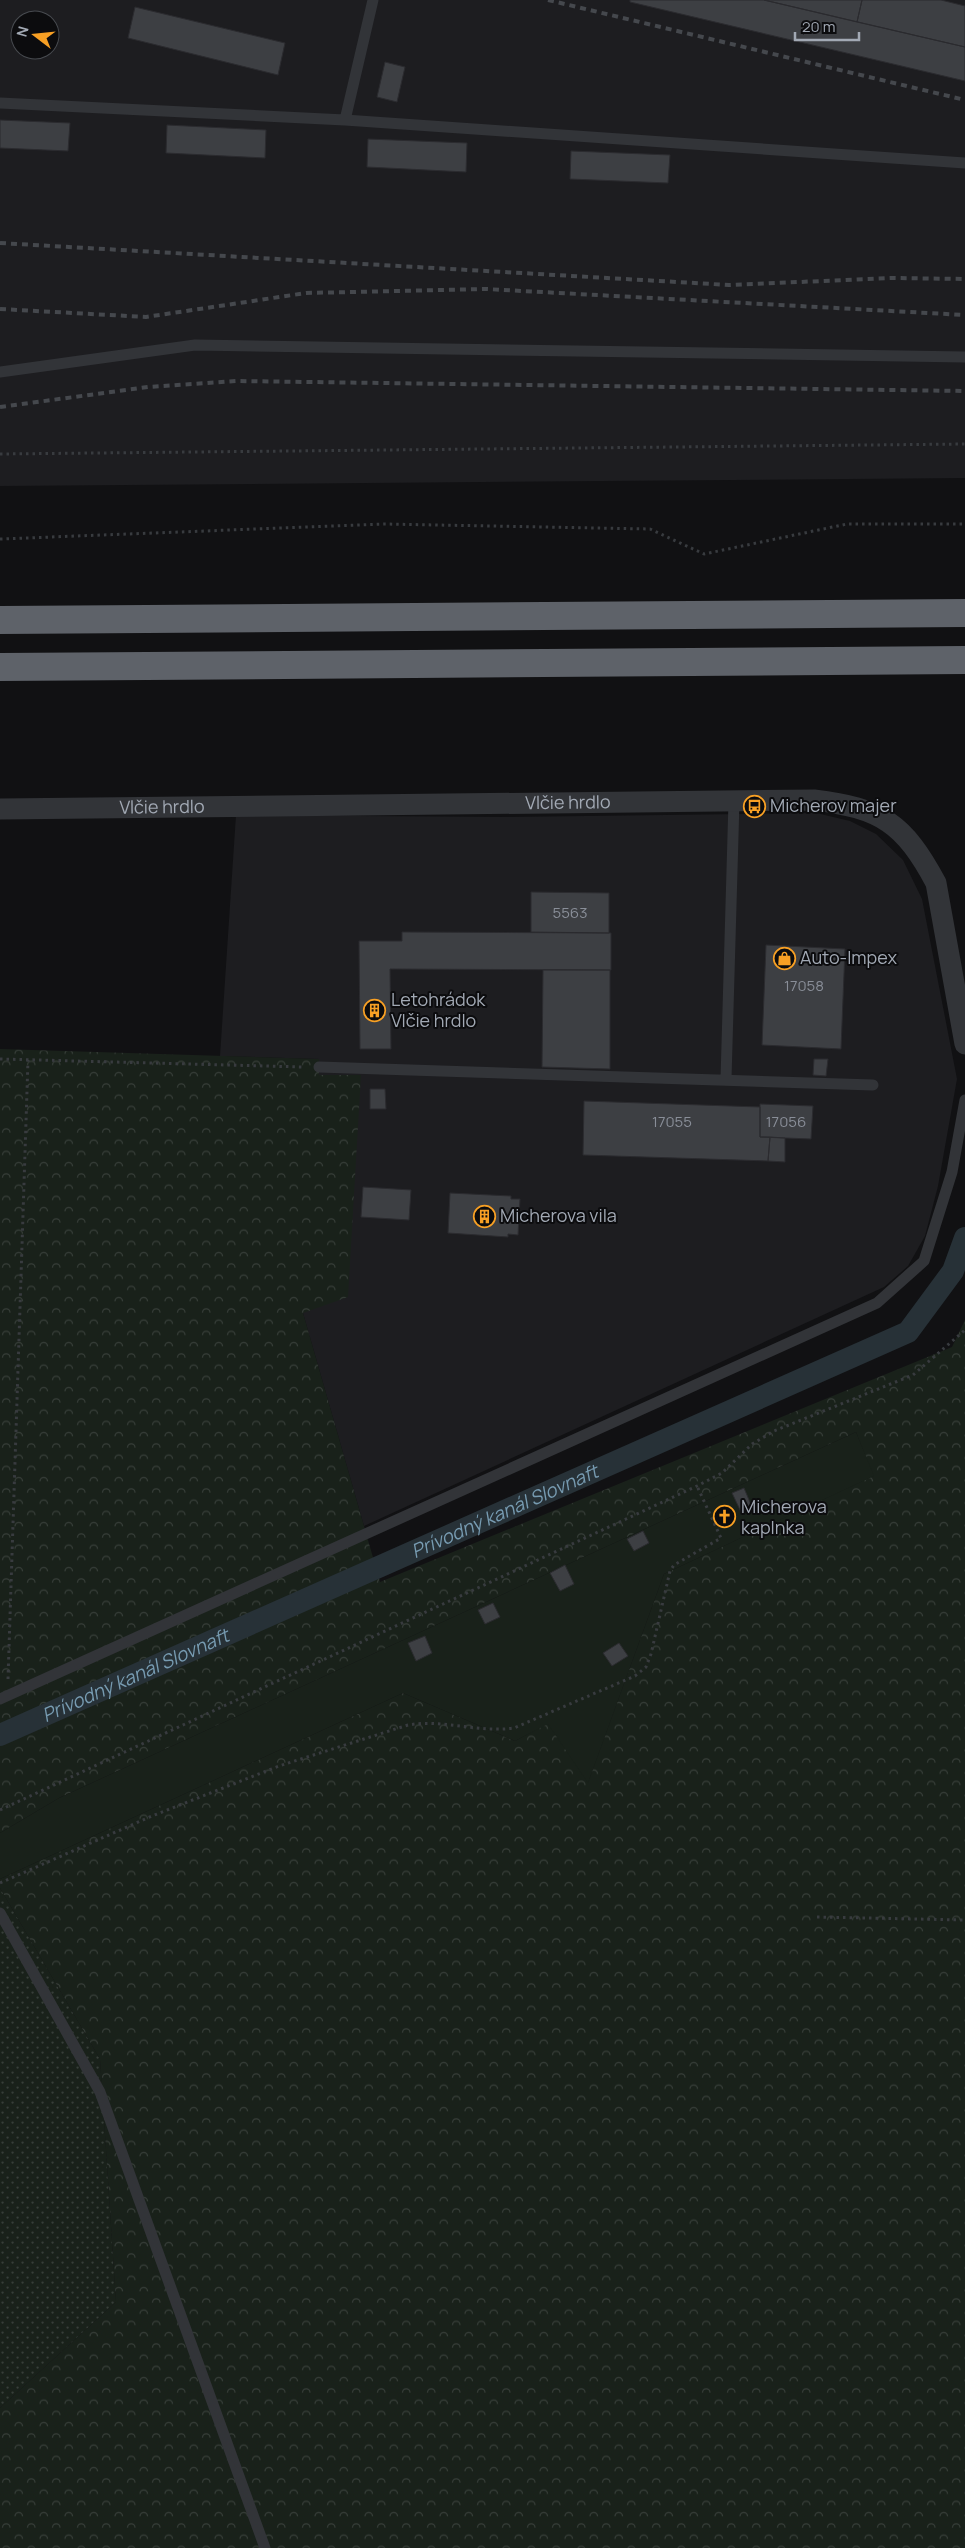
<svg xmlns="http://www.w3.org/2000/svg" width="965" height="2548" font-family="Manrope,sans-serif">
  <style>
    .built { fill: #1d1d20; fill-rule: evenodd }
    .grass { fill: url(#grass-dots) }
    .forest { fill: url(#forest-crowns) }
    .garden { fill: #19211a }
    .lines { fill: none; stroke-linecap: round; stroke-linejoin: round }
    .canal { stroke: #273137; stroke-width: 22 }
    .building { fill: #3d3f43; stroke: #2b2b2f }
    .path { stroke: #383b3f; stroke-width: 3; stroke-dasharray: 2.5 4; stroke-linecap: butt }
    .service { stroke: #323438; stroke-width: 11 }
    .minor { stroke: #323438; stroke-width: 21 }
    .motorway { stroke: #5e6269; stroke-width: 28 }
    .rail { stroke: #45484d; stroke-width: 4; stroke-dasharray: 6 5; stroke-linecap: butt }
    .labels { text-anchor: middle; stroke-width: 4; stroke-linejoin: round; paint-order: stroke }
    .number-label { font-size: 15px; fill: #898e98 }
    .street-label { font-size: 18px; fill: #a2a9b4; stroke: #0c0c0e }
    .poi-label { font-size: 18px; fill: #a2a9b4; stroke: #0c0c0e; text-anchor: start }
    .water-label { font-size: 19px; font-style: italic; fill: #779bb1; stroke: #0c0c0e }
  </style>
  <defs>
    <pattern id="grass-dots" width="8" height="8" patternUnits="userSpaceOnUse" patternTransform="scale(1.25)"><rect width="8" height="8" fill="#19211a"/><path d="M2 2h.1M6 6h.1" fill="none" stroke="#373e39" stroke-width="1.8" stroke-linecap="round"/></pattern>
    <pattern id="forest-crowns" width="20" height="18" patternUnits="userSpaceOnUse" patternTransform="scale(1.25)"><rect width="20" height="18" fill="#19211a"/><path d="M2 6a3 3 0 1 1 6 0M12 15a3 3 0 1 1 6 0" fill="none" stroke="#373e39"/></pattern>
  </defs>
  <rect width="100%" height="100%" fill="#111113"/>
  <path class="built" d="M 0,0 L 965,0 L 965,478 L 0,486 ZM 20,20 L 50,20 L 50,50 L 20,50 Z
    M 816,813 L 850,821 L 876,834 L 903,860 L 922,899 L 957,1079 L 938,1186 L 925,1236 L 908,1266 L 884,1287 L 364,1526 L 303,1313 L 360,1075 L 319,1075 L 319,1059 L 220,1056 L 236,815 L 503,817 Z"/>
  <path class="grass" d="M 0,1888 L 100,2059 L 116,2302 L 0,2408 Z"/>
  <path class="forest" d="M 0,1049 L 319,1059 L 319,1075 L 361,1075 L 348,1297 L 303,1313 L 380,1582 L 952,1347 L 965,1320 L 965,2548 L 0,2548 L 0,2408 L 116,2302 L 100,2059 L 0,1888 L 0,1879 L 403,1693 L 515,1741 L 548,1723 L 588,1782 L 664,1574 L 873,1476 L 856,1432 L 59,1798 L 0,1833 Z"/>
  <path class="garden" d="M 856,1432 L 874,1476 L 664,1574 L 588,1783 L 548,1724 L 515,1741 L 403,1693 L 0,1879 L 0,1833 L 59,1798 Z"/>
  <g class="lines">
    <path class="canal" id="s1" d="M 0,1735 L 908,1332 L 953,1271 L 965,1238"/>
  </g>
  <path class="building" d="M 630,0 L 764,0 L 965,47 L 965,81 L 630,2 Z
    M 764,0 L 862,0 L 857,22 Z
    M 862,0 L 941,0 L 965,6 L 965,47 L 857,22 Z
    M 135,7 L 285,43 L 278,75 L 128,38 Z
    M 385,62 L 405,67 L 397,102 L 377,97 Z
    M 0,120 L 70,123 L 68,151 L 0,148 Z
    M 167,125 L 266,130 L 265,158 L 166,153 Z
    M 368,139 L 467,143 L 466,172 L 367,167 Z
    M 571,151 L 670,155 L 668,183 L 570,179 Z
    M 531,892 L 609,893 L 609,933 L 531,932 Z
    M 402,932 L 611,933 L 611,970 L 390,969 L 391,1049 L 360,1049 L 359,941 L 402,941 Z
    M 766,945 L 845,949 L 841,1049 L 762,1045 Z
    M 543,970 L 610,970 L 610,1069 L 542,1067 Z
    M 814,1059 L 828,1059 L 826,1076 L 813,1075 Z
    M 370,1089 L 385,1089 L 386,1109 L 370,1109 Z
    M 584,1101 L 760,1107 L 760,1137 L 770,1137 L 768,1161 L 583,1155 Z
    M 760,1104 L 813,1106 L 811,1139 L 760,1137 Z
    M 770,1137 L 785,1138 L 785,1162 L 768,1161 Z
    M 363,1187 L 411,1190 L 409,1220 L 361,1217 Z
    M 450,1193 L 511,1196 L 511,1199 L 520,1199 L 518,1235 L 508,1234 L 508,1237 L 448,1233 Z
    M 744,1488 L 752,1507 L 741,1512 L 732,1493 Z
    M 721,1510 L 732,1517 L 728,1524 L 717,1517 Z
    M 643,1531 L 649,1543 L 634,1551 L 627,1539 Z
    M 565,1565 L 574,1584 L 560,1591 L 550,1573 Z
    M 493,1603 L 500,1617 L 485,1624 L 478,1610 Z
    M 425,1636 L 432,1653 L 416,1661 L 408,1643 Z
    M 619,1643 L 628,1656 L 612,1666 L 603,1653 Z"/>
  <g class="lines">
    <path class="path" d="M 0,454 L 965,444
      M 0,539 L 384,524 L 650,529 L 704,554 L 847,524 L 965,524
      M 0,1059 L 303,1067
      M 8,1679 L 28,1060
      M 0,1810 L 697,1486 L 722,1473 L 752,1444 L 774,1431 L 913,1375 L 965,1330
      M 0,1883 L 152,1816 L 279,1766 L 408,1725 C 443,1719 479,1733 514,1728 L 635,1676 L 646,1667 L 651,1654 L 670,1571 L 674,1565 L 721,1538 L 697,1486
      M 817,1917 L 965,1920"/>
    <path class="service" d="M 0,103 L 345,120 L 965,163
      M 345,120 L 373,0
      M 0,372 L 195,345 L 965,357
      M 319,1067 L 873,1085
      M 726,1079 L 734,801
      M 0,1699 L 877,1303 L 924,1261 L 952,1172 L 965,1100
      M 0,1913 L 100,2092 L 265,2548"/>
    <path class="minor" id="s2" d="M 0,809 L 814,800 C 881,808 904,823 936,883 L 965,1044"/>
    <path class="motorway" d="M 0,620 L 965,613
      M 0,667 L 965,660"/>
    <path class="rail" d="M 548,0 L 965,100
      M 0,243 L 729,285 L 892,278 L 965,279
      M 0,309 L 146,317 L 306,293 L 486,289 L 965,315
      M 0,407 L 148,387 L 236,381 L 965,391"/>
  </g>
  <defs>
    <symbol id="bus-ring" viewBox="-11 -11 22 22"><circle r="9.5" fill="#0c0c0e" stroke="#f8a024" stroke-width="1.5"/><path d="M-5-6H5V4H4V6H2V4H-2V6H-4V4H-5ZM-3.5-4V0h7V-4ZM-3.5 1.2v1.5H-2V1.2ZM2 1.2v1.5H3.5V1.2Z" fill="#f8a024"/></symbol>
    <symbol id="shop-ring" viewBox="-11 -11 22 22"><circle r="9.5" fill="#0c0c0e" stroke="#f8a024" stroke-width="1.5"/><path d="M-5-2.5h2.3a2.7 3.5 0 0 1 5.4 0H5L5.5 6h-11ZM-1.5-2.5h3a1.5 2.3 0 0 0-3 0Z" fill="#f8a024"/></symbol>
    <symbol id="building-ring" viewBox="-11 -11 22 22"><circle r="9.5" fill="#0c0c0e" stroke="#f8a024" stroke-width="1.5"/><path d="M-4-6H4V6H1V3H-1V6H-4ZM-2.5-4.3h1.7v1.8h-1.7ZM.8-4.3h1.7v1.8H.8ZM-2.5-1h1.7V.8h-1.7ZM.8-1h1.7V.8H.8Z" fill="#f8a024"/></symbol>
    <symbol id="church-ring" viewBox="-11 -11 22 22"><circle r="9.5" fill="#0c0c0e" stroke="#f8a024" stroke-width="1.5"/><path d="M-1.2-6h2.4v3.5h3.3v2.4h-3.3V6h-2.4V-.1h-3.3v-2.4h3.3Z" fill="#f8a024"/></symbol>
  </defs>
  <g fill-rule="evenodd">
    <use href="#bus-ring" x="742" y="794" width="25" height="25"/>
    <use href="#shop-ring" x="772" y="946" width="25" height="25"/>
    <use href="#building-ring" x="362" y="998" width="25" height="25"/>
    <use href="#building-ring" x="472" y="1204" width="25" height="25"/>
    <use href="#church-ring" x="712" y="1504" width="25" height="25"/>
  </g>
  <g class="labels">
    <g class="number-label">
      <text x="570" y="918">5563</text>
      <text x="804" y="991">17058</text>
      <text x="672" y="1127">17055</text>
      <text x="786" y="1127">17056</text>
    </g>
    <g class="street-label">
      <text dy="6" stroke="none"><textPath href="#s2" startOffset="568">Vlčie hrdlo</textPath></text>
      <text dy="6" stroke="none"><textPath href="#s2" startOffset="162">Vlčie hrdlo</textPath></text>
    </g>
    <g class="poi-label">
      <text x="770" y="812">Micherov majer</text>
      <text x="800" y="964">Auto-Impex</text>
      <text x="391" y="1006">Letohrádok<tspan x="391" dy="21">Vlčie hrdlo</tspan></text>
      <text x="500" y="1222">Micherova vila</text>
      <text x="741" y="1513">Micherova<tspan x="741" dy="21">kaplnka</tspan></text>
    </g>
    <g class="water-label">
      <text dy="7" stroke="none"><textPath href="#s1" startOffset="552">Prívodný kanál Slovnaft</textPath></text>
      <text dy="7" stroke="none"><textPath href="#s1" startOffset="148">Prívodný kanál Slovnaft</textPath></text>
    </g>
  </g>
  <g transform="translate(35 35) rotate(286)"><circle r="24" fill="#0c0c0e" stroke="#484b50"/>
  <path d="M0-4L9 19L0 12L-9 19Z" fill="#f8a024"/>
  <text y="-8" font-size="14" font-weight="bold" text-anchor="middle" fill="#a2a9b4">N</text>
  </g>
  <path d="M795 32v8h64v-8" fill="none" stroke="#a2a9b4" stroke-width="2.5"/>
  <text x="802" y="32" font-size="15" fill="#a2a9b4" stroke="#0c0c0e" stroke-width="4" paint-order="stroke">20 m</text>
</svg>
